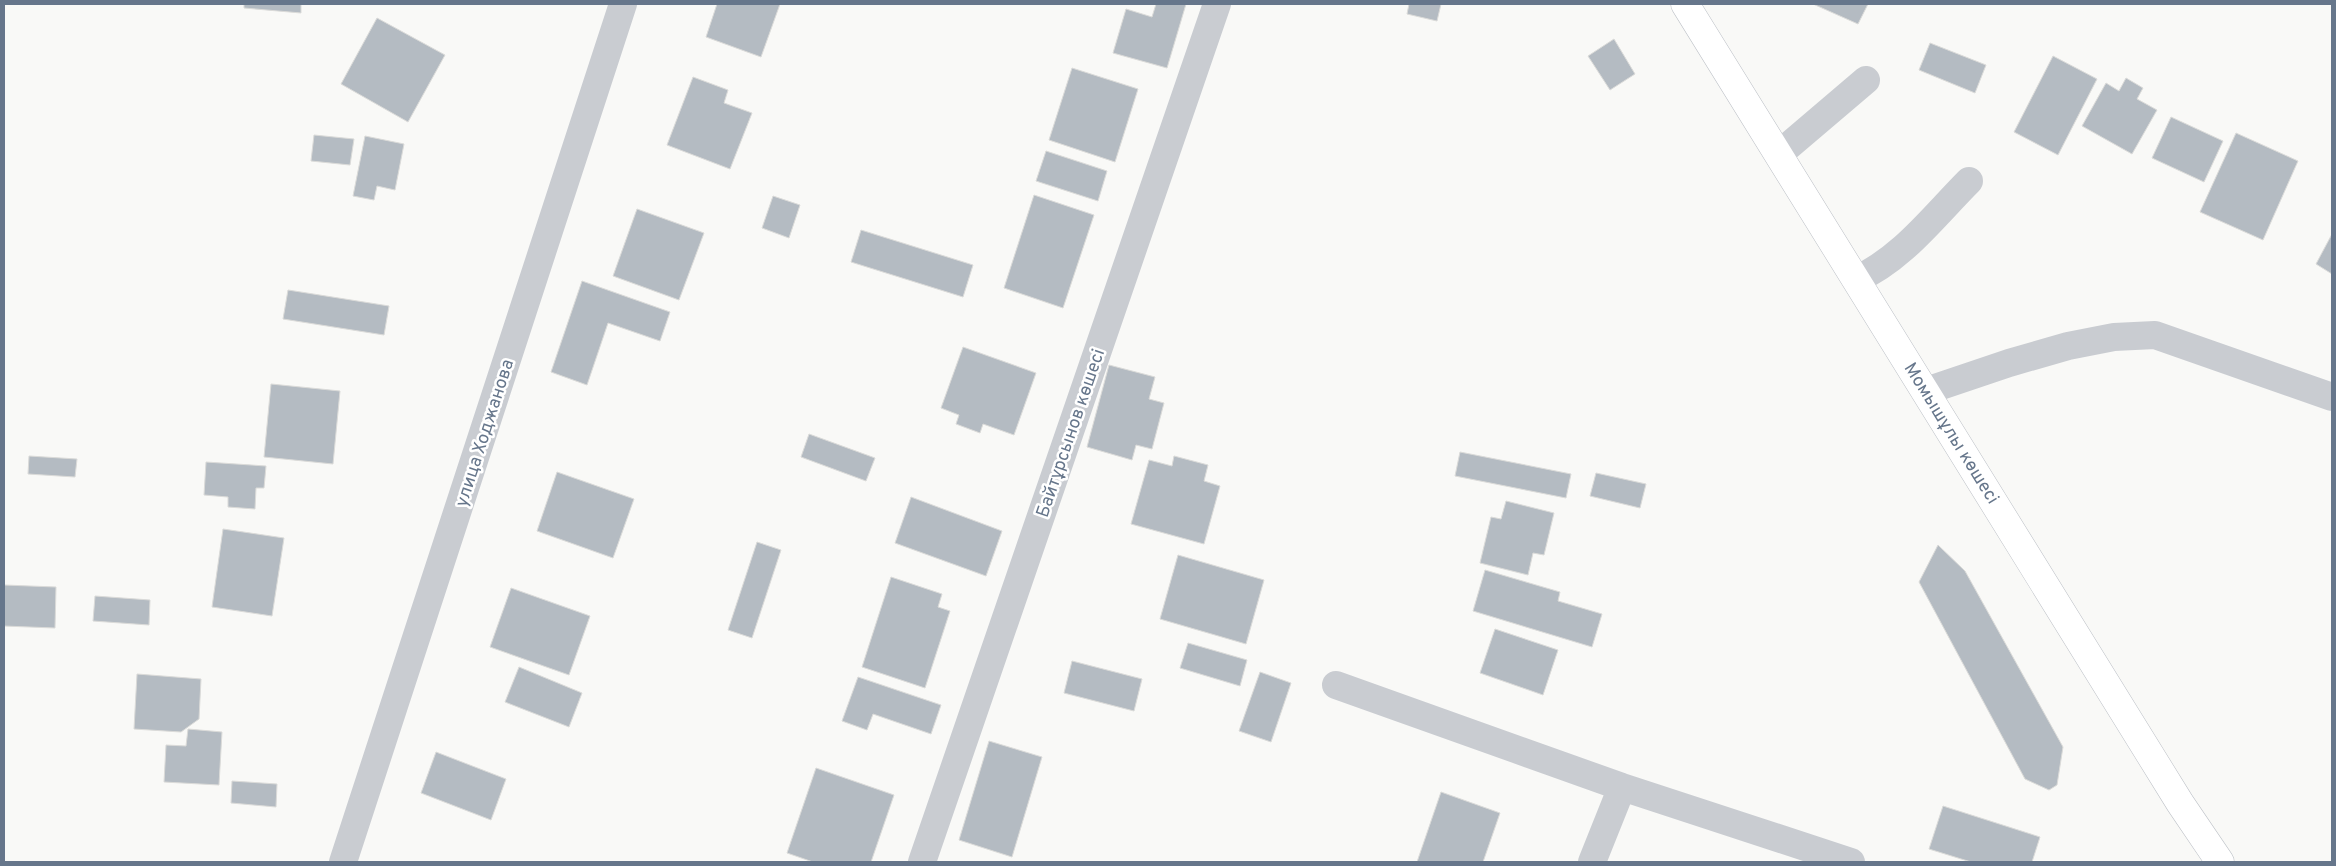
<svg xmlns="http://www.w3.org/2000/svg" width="2336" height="866" font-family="Overpass,sans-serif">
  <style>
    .building { fill: #b4bbc2; stroke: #dbdbd9 }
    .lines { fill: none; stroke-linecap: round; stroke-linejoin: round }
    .secondary-casing { stroke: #bdc1c7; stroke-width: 29 }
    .street { stroke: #c9ccd1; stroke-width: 28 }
    .secondary { stroke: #fff; stroke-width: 28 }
    .labels { text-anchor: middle; stroke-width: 5; stroke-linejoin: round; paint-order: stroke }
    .street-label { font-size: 18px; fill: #66768b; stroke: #fff }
  </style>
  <rect width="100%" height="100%" fill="#f9f9f7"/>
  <path class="building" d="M 244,4 L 301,4 L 301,13 L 244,8 Z
    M 717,4 L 780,4 L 761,57 L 706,37 Z
    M 1156,4 L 1186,4 L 1167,68 L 1113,53 L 1126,9 L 1152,17 Z
    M 1409,4 L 1441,4 L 1437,21 L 1407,14 Z
    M 1813,4 L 1868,4 L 1858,24 Z
    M 377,18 L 445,55 L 408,122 L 341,84 Z
    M 1614,39 L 1635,74 L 1610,90 L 1588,56 Z
    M 1930,43 L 1986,65 L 1975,93 L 1919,70 Z
    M 2053,56 L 2097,79 L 2058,155 L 2014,132 Z
    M 1072,68 L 1138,89 L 1115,162 L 1049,140 Z
    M 693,77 L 728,90 L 724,103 L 752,113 L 730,169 L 667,145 Z
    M 2126,78 L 2143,88 L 2137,99 L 2157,110 L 2132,154 L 2082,126 L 2106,83 L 2119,91 Z
    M 2171,117 L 2223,141 L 2204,182 L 2152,158 Z
    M 2236,133 L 2298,161 L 2263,240 L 2200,212 Z
    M 314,135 L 354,139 L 350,165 L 311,161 Z
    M 365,136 L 404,144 L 395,190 L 377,186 L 374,200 L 353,196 Z
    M 1046,151 L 1107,171 L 1098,201 L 1036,181 Z
    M 1034,195 L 1094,215 L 1063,308 L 1004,288 Z
    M 773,196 L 800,205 L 789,238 L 762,228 Z
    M 637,209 L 704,233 L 679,300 L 613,276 Z
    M 861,230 L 973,265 L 963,297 L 851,262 Z
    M 2332,234 L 2332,274 L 2316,264 Z
    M 582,281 L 670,312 L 660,341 L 608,323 L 587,385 L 551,372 Z
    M 288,290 L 389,306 L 384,335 L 283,319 Z
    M 963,347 L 1036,373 L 1014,435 L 983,424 L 980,433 L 956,424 L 959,415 L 941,408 Z
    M 1109,365 L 1155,377 L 1149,399 L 1164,403 L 1152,449 L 1136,445 L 1132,460 L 1087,447 Z
    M 271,384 L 340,391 L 333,464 L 264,457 Z
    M 809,434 L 875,458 L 866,481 L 801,457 Z
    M 1460,452 L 1571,474 L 1566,498 L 1455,476 Z
    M 29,456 L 77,459 L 75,477 L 28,474 Z
    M 1174,456 L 1208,465 L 1204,481 L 1220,486 L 1204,544 L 1131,524 L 1149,460 L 1172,466 Z
    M 206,462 L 266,466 L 264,488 L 256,488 L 255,509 L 228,507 L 228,497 L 204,495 Z
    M 557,472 L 634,499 L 613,558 L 537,531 Z
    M 1596,473 L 1646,484 L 1640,508 L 1590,496 Z
    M 911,497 L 1002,531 L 986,576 L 895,543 Z
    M 1506,501 L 1554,513 L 1544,555 L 1533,553 L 1528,575 L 1480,563 L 1491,517 L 1501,519 Z
    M 223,529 L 284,538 L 272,616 L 212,607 Z
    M 757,542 L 781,550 L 752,638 L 728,630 Z
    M 1938,545 L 1965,571 L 2063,747 L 2057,785 L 2049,790 L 2025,779 L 1919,582 Z
    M 1178,555 L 1264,580 L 1246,644 L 1160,619 Z
    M 1485,570 L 1560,592 L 1558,601 L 1602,614 L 1592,647 L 1473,611 Z
    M 891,577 L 942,594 L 938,607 L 950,611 L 925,688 L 862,667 Z
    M 4,585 L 56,587 L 55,628 L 4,626 Z
    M 511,588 L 590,616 L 569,675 L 490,647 Z
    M 95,596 L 150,600 L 149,625 L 93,621 Z
    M 1495,629 L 1558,650 L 1543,695 L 1480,673 Z
    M 1188,643 L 1247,660 L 1240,686 L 1180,668 Z
    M 1072,661 L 1142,679 L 1134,711 L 1064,693 Z
    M 519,667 L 582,693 L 569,727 L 505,702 Z
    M 1260,672 L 1291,683 L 1271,742 L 1239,731 Z
    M 137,674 L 201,679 L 199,719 L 181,732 L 134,729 Z
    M 858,677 L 941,705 L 931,734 L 873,714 L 867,730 L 842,721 Z
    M 188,729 L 222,732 L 219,785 L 164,782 L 166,745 L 186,746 Z
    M 989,741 L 1042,757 L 1012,857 L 959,840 Z
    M 436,752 L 506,779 L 491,820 L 421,793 Z
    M 816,768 L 894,795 L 871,862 L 813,862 L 787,853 Z
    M 232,781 L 277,784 L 276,807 L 231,803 Z
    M 1441,792 L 1500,813 L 1483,862 L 1417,862 Z
    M 1943,806 L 2040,837 L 2032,862 L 1971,862 L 1929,849 Z"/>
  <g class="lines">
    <defs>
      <path id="secondary" d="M 1685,4 L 2180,803 L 2220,862"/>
    </defs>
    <use href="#secondary" class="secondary-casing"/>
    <path class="street" d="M 1779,154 L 1866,80
      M 1857,279 C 1902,259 1934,216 1969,181
      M 1926,391 L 2009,363 L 2068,346 L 2114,337 L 2155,335 L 2332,397
      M 1336,685 L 1622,787 L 1851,862
      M 343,862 L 623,4
      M 922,862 L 1217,4
      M 1592,862 L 1622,787"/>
    <use href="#secondary" class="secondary"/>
  </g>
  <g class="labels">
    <g class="street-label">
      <text transform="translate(484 433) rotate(-72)" y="6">улица Ходжанова</text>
      <text transform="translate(1070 433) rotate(-71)" y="6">Байтұрсынов көшесі</text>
      <text transform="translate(1952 433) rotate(58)" y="6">Момышұлы көшесі</text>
    </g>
  </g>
  <rect width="2336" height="866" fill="none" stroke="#66768b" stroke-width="10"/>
</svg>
